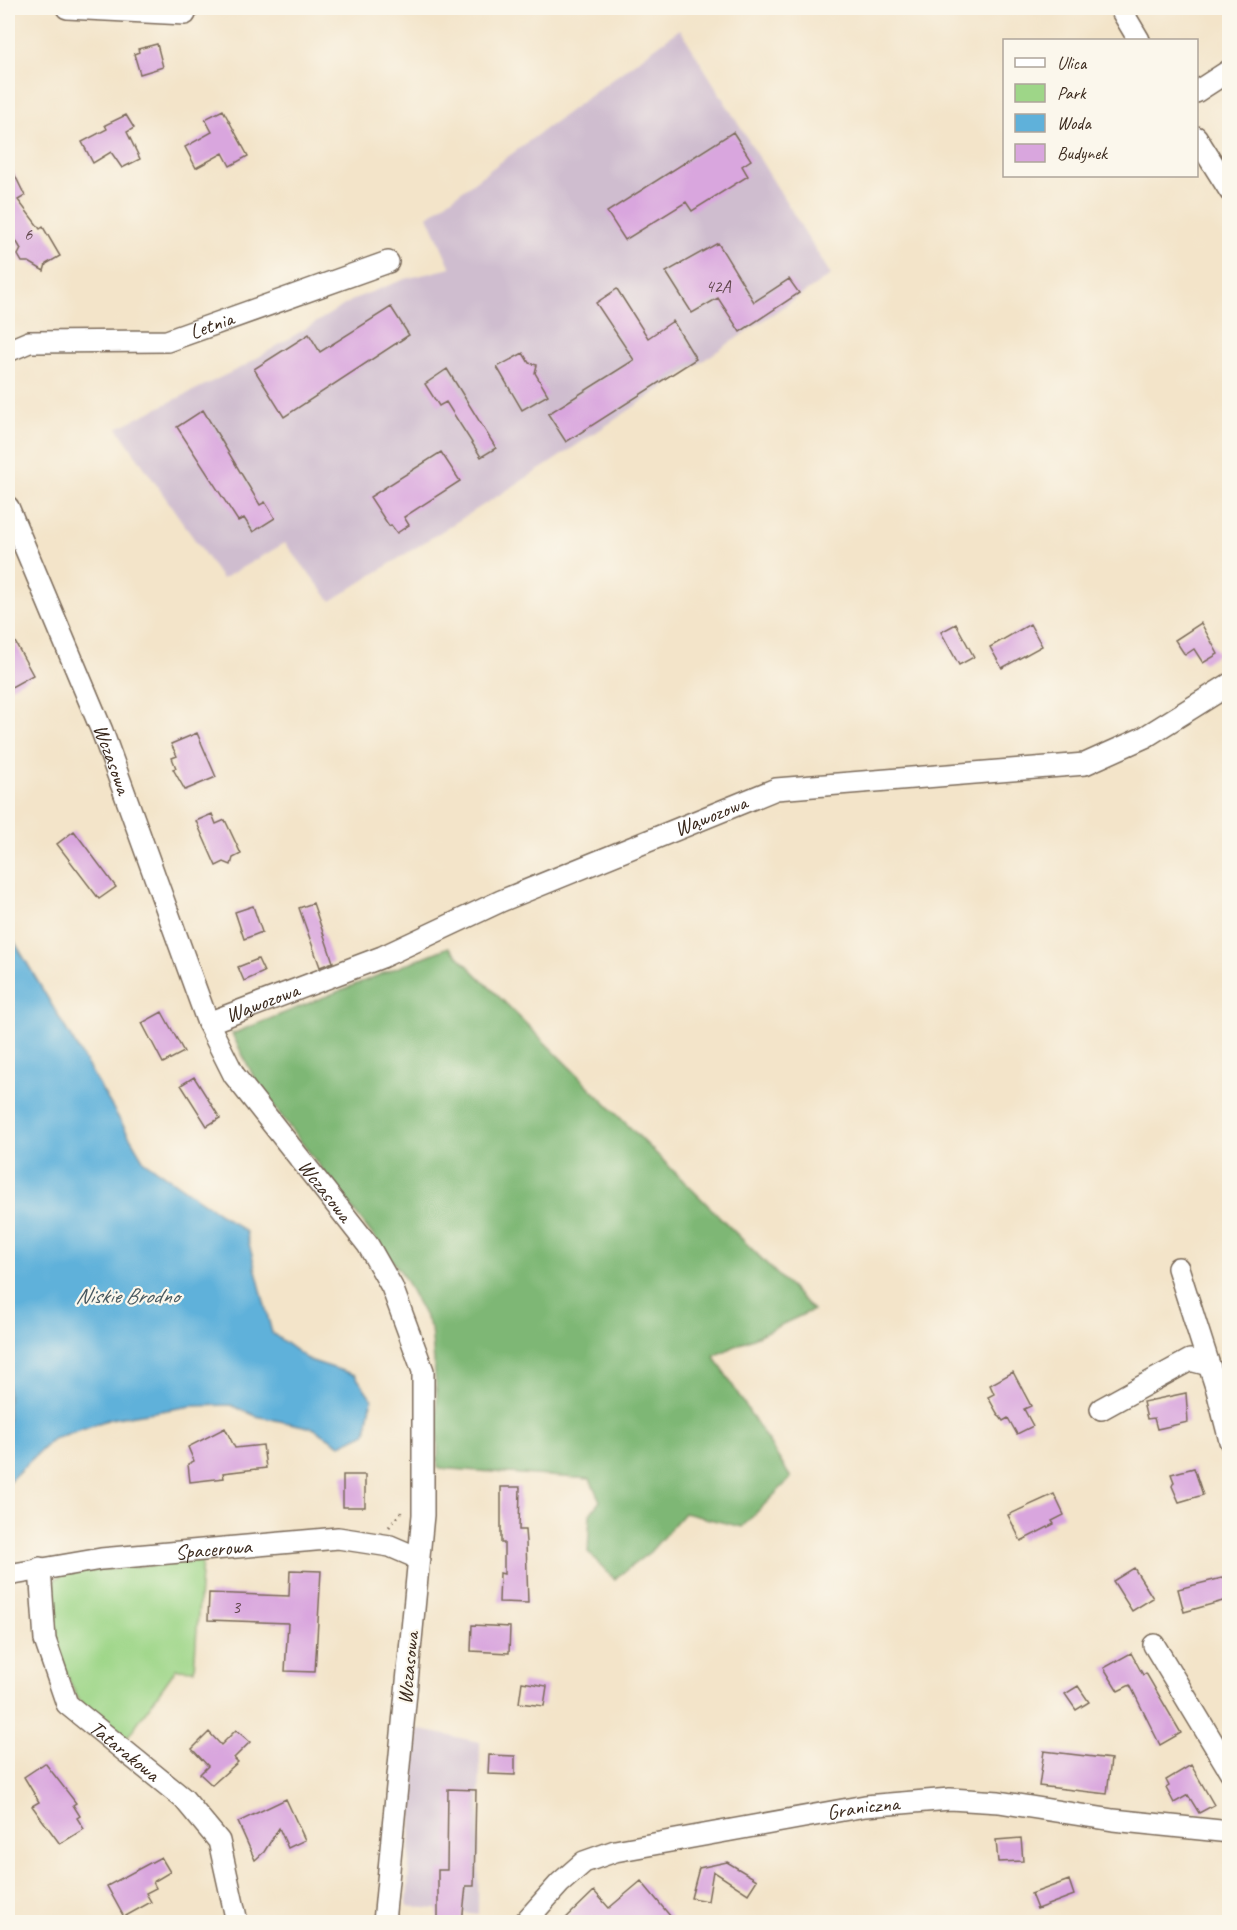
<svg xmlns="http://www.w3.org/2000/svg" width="1237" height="1930" font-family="Caveat,sans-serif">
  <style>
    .industrial { fill: #cfbdcf }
    .green { fill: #9ed688; stroke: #6c8053; stroke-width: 1.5 }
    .forest { fill: #7eb774; stroke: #5c7049; stroke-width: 1.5 }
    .water { fill: #5fb1da; stroke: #4d6e7c; stroke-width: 1.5 }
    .building { fill: #d9a6de }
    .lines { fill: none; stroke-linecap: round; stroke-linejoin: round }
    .minor-casing { stroke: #7b6b5a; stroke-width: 24 }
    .path { stroke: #7b6b5a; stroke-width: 3; stroke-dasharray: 1.5 4.5; stroke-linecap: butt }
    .minor { stroke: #fff; stroke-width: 21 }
    .labels { text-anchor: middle; stroke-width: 4.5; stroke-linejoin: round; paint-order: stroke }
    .number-label { font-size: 18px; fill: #62494e }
    .street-label { font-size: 21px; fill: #3b2a1e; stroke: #fbf7ec }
    .water-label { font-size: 22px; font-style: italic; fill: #485960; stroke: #fbf7ec }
  </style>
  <rect width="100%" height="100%" fill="#fbf7ec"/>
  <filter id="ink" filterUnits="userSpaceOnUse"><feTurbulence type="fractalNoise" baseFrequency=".0167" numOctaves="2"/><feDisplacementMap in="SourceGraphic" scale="12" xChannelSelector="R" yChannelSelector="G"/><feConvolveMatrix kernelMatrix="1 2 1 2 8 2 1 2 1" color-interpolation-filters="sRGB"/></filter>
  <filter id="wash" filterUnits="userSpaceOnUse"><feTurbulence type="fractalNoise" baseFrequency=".008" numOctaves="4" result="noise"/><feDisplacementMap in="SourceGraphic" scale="24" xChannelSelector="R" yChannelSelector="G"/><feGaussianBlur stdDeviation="1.35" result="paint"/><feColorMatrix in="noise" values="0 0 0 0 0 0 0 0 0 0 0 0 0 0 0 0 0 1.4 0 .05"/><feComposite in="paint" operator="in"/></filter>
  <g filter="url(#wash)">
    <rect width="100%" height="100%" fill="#f3e4c9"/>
    <path class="industrial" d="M 680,29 L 831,275 L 550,463 L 331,601 L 285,543 L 222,579 L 117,428 L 244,366 L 356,298 L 405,279 L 451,268 L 428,216 Z
      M 416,1729 L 480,1742 L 478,1914 L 407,1906 Z"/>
    <path class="green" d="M 202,1560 L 194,1670 L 176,1669 L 126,1739 C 112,1728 94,1717 82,1704 C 63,1681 46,1607 55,1579 L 65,1573 Z"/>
    <path class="forest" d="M 449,947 L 813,1310 L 714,1356 L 791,1478 L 742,1527 L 684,1513 L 650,1552 L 614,1579 L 588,1552 L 590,1514 L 600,1501 L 590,1479 L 438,1468 L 437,1397 L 431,1328 L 401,1272 L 259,1087 L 232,1034 Z"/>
    <path class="water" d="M 8,931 L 144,1161 L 246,1232 L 272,1333 L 309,1360 L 355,1375 L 372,1399 L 366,1433 L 340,1445 L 313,1428 L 256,1416 L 231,1405 L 192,1406 L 110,1419 L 53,1439 L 8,1482 Z"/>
    <g id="blocks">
      <path class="building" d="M 157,44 L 163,67 L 140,74 L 134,54 L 139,52 L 138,49 Z
        M 223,110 L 248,156 L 230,166 L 223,153 L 196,168 L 185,147 L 212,132 L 205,119 Z
        M 126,115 L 134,128 L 127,132 L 140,159 L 122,168 L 111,152 L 93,163 L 82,142 L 107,129 L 105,125 Z
        M 733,132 L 751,160 L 742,166 L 748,176 L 692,211 L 686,202 L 625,240 L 607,212 Z
        M 8,161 L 25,196 L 18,200 L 40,229 L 43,227 L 60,256 L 46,264 L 44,271 L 29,262 L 22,262 L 18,255 L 21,249 L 8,227 Z
        M 718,243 L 754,302 L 789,279 L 799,293 L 740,332 L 718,298 L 692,313 L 666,272 Z
        M 617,289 L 648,338 L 673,321 L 696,359 L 566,442 L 548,414 L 634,360 L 596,303 Z
        M 391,307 L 409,335 L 284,417 L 254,369 L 309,334 L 320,352 Z
        M 523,353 L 529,363 L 537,365 L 535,373 L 548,395 L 522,410 L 497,367 Z
        M 447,369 L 496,448 L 481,457 L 446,402 L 439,406 L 425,384 Z
        M 203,410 L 260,505 L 265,502 L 275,518 L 253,532 L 244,518 L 238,521 L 177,427 Z
        M 441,452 L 460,481 L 404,517 L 409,525 L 397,533 L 391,525 L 389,526 L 370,497 Z
        M 1201,623 L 1218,654 L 1203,663 L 1194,649 L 1185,655 L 1175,640 Z
        M 956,624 L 974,657 L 959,665 L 941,632 Z
        M 1030,624 L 1042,646 L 1002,668 L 990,647 Z
        M 8,629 L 33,675 L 8,689 Z
        M 197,733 L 216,777 L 185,790 L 173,769 L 176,768 L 172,758 L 177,756 L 171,744 Z
        M 212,814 L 216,824 L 225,820 L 241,854 L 233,858 L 231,865 L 224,862 L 216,866 L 196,821 Z
        M 74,831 L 116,887 L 99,899 L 57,844 Z
        M 313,903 L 333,962 L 320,967 L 299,908 Z
        M 253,906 L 262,932 L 244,939 L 235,912 Z
        M 258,959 L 264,972 L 244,981 L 238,967 Z
        M 162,1012 L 184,1052 L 163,1063 L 142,1023 Z
        M 194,1077 L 220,1118 L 207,1126 L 181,1085 Z
        M 1013,1372 L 1031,1406 L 1024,1409 L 1033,1426 L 1017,1434 L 1008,1418 L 1003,1421 L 997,1413 L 988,1397 L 994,1394 L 990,1385 Z
        M 1186,1393 L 1188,1422 L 1157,1429 L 1154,1418 L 1147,1419 L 1143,1402 Z
        M 225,1428 L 235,1448 L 263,1445 L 266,1468 L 223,1473 L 224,1478 L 190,1482 L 188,1464 L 194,1461 L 188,1447 Z
        M 1194,1468 L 1203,1495 L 1179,1502 L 1172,1486 L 1174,1482 L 1171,1474 Z
        M 343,1475 L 365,1475 L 365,1507 L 343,1507 Z
        M 501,1487 L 520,1487 L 519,1530 L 525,1530 L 526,1542 L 528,1603 L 499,1602 L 500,1573 L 504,1574 L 504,1543 L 501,1543 Z
        M 1054,1494 L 1064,1515 L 1052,1521 L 1054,1524 L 1021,1541 L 1008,1515 Z
        M 1134,1568 L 1153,1598 L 1132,1611 L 1113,1581 Z
        M 290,1570 L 321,1571 L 315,1672 L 285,1671 L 288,1623 L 208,1620 L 209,1593 L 289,1596 Z
        M 1230,1576 L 1230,1599 L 1184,1612 L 1178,1589 Z
        M 472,1625 L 510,1627 L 509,1653 L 471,1651 Z
        M 1131,1653 L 1143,1675 L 1146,1673 L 1181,1733 L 1160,1745 L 1130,1685 L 1118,1691 L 1104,1668 Z
        M 522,1682 L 547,1686 L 544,1706 L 519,1703 Z
        M 1078,1686 L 1089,1702 L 1076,1710 L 1065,1694 Z
        M 236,1730 L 250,1742 L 234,1758 L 238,1762 L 212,1785 L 200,1774 L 208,1766 L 192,1749 L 209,1732 L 221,1745 Z
        M 1044,1751 L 1111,1759 L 1107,1794 L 1039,1786 Z
        M 489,1755 L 515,1756 L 515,1775 L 488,1774 Z
        M 45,1763 L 76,1803 L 73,1805 L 80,1816 L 77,1818 L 84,1829 L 60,1844 L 32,1806 L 39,1802 L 24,1777 Z
        M 1191,1765 L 1214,1805 L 1199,1813 L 1188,1795 L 1174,1803 L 1166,1788 L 1169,1786 L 1166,1780 Z
        M 448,1789 L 476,1790 L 474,1886 L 466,1886 L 462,1923 L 438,1923 L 438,1870 L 447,1870 Z
        M 286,1799 L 305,1840 L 288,1848 L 279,1828 L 264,1852 L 255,1860 L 238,1822 Z
        M 1021,1838 L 1023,1861 L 998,1862 L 996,1840 Z
        M 161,1857 L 170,1872 L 153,1882 L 156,1888 L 146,1893 L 151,1902 L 124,1917 L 107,1886 Z
        M 727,1862 L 757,1880 L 748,1894 L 713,1871 L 708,1901 L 691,1898 L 699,1868 Z
        M 1069,1880 L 1074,1895 L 1037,1909 L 1031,1894 Z
        M 641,1881 L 676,1923 L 561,1923 L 594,1891 L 609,1908 Z"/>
    </g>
  </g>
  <g filter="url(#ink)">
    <use href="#blocks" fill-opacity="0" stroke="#7b6b5a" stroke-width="1.5"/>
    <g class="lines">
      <defs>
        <g id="minor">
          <path d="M 67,8 L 185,14"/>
          <path d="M 1120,8 L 1139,40"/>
          <path d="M 1196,92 L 1230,70"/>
          <path d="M 1196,137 L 1230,191"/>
          <path id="s1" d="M 8,351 L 29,342 L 167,341 L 388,262"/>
          <path id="s2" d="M 8,507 L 102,731 L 208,1023 L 234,1075 L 368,1245 L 392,1287 L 423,1371 L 423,1515 L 384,1922"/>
          <path id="s3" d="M 208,1023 L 382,957 L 501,901 L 776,789 L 1085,764 L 1145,737 L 1230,684"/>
          <path d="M 1178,1268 L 1217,1390 L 1230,1441"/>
          <path d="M 1101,1409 L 1190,1360 L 1209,1365"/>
          <path id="s4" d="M 40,1568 L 45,1640 L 67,1704 L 184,1799 L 219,1841 L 237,1922"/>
          <path id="s5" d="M 8,1575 L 101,1559 L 338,1538 L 390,1546 L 418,1558"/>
          <path d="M 1154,1645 L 1230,1771"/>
          <path id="s6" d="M 525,1922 L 560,1883 L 584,1862 L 615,1851 L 865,1806 L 950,1799 L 999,1802 L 1113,1820 L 1230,1832"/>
        </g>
      </defs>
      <use href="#minor" class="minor-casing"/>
      <path class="path" d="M 389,1527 L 404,1509"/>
      <use href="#minor" class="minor"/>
    </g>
  </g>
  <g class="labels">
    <g class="number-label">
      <text x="28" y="240">6</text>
      <text x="718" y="292">42A</text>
      <text x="236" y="1613">3</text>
    </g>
    <g class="street-label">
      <text dy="7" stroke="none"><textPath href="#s1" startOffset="208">Letnia</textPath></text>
      <text dy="7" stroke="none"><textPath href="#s2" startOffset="273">Wczasowa</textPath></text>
      <text dy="7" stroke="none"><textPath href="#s3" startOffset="544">Wąwozowa</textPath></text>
      <text dy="7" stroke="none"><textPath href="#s3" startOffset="58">Wąwozowa</textPath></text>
      <text dy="7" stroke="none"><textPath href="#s2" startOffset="759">Wczasowa</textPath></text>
      <text dy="7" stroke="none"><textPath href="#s5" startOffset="207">Spacerowa</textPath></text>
      <text transform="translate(408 1668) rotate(-84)" y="7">Wczasowa</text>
      <text dy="7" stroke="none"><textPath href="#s4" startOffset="214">Tatarakowa</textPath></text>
      <text dy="7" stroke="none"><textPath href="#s6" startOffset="369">Graniczna</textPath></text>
    </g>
    <g class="water-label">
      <text x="127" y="1303">Niskie Brodno</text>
    </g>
  </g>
  <rect width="1237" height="1930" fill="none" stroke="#fbf7ec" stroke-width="30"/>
  <rect x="1003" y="39" width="195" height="138" fill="#fbf7ec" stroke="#aea59a" stroke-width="1.5"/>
  <rect x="1015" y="58" width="30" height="9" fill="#ffffff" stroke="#aea59a" stroke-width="1.5"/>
  <text x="1057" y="69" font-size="18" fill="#3b2a1e">Ulica</text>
  <rect x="1015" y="84" width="30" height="18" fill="#9ed688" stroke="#aea59a" stroke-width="1.5"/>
  <text x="1057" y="99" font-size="18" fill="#3b2a1e">Park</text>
  <rect x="1015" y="114" width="30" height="18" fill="#5fb1da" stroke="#aea59a" stroke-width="1.5"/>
  <text x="1057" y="129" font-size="18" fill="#3b2a1e">Woda</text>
  <rect x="1015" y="144" width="30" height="18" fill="#d9a6de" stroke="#aea59a" stroke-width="1.5"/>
  <text x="1057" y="159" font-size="18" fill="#3b2a1e">Budynek</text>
</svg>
